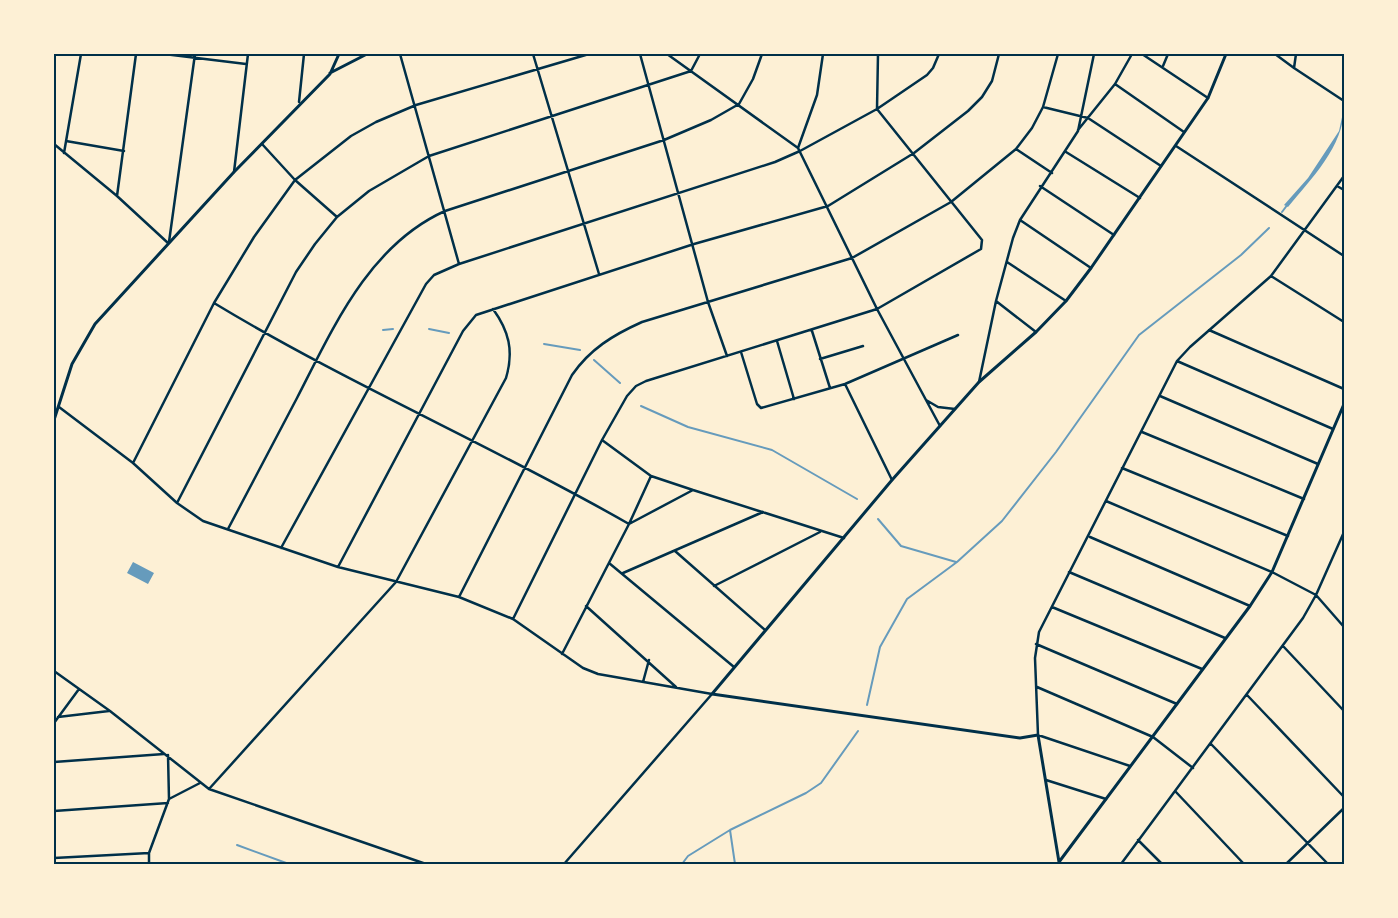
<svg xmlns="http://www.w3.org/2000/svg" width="1398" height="918" font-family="'Sofia Sans Condensed',sans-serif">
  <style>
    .water { fill: #669bbc }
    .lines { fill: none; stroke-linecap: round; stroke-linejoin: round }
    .stream { stroke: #669bbc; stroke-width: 2 }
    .minor { stroke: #003049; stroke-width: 2.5 }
    .tertiary { stroke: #003049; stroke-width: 3 }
    .secondary { stroke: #003049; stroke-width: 4 }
    .neatline { fill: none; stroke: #003049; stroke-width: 2 }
  </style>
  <rect width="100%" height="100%" fill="#fdf0d5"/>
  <path class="water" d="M 1344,108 C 1344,146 1311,179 1288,207 L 1284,205 L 1308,178 L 1339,131 Z
    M 133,562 L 154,573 L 148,584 L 127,573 Z"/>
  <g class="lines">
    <path class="stream" d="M 1282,212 L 1288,204
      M 429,329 L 449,333
      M 383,330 L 393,329
      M 544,344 L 580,350
      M 594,360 L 620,383
      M 641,406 L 688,427 L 772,450 L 857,499
      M 878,519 L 901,546 L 956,562
      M 867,705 L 880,647 L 907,599 L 957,562 L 1002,521 L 1056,452 L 1139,335 L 1241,255 L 1269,228
      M 730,830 L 735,864
      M 237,845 L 289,864
      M 682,864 L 688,856 L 730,830 L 806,793 L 821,783 L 858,731"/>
    <path class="minor" d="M 164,54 L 246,64
      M 400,54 L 459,264
      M 533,54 L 599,274
      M 640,54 L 708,302 L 727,356
      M 667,54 L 798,148 L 877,309 L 940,426
      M 1142,54 L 1208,98
      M 1275,54 L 1294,68 L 1296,54
      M 1163,66 L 1168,54
      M 1294,68 L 1344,101
      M 1115,84 L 1184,132
      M 299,102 L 304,54
      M 1043,107 L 1088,118 L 1161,166
      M 1078,130 L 1115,84 L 1132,54
      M 66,141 L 124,151
      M 54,144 L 117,196 L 168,243
      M 262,144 L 295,180 L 337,217
      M 1176,146 L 1344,256
      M 798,148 L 817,95 L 823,54
      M 1016,149 L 1052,173
      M 1066,152 L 1140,198
      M 64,153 L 81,54
      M 234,172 L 248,54
      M 1040,186 L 1114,235
      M 1337,186 L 1344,190
      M 117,196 L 136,54
      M 1020,220 L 1091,268
      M 169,242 L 195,54
      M 1007,262 L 1066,301
      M 1271,276 L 1344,322
      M 996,301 L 1036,332
      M 214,303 C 348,384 493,446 629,524 L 693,490 L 844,538
      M 1209,330 L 1344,389
      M 812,331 L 830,388
      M 777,341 L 794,399
      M 741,352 L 757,404 L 761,408 L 845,384 L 958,335
      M 820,359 L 863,346
      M 1177,361 L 1333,429
      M 979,382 L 996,301 L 1013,238 L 1020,220 L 1078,131 L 1094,54
      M 845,384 L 892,480
      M 1160,396 L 1318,464
      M 926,400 L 938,407 L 955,409
      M 59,407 L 133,463 L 177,503 L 203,521 L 338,567 L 459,597 L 513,619 L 583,668 L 598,674 L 712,694 L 564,864
      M 1142,432 L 1304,499
      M 602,440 L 651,476 L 693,490
      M 133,463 L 214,303 L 254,237 L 295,180 L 351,136 L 376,122 L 416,105 L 589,54
      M 1122,468 L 1288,536
      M 1106,501 L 1272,572 L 1316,595 L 1344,627
      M 177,503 L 296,272 L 315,244 L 337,217 L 369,191 L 429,156 L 691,71 L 700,54
      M 228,529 C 251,485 274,441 297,398 C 333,328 369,245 445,211 L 664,140 L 711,120 L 739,104 L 753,79 L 762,54
      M 1090,537 L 1250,606
      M 281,548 L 426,284 L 434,275 L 459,264 L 775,162 L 800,151 L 877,109 L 927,75 L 933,68 L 939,54
      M 675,551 L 765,630
      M 609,563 L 734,667
      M 338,567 L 463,331 L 476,315 L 694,244 L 828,206 L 914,153 L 968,111 L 982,97 L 992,81 L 999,54
      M 1069,572 L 1225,638
      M 623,573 L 763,512
      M 714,586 L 820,532
      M 459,597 L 572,375 C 590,349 613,335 642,322 L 852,258 L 951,202 L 1016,149 L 1032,128 L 1043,107 L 1058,54
      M 586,606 L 676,687
      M 1052,607 L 1202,669
      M 513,619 L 602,440 L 627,396 L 636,386 L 646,381 L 877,309 L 981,249 L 982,240 L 877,109 L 878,54
      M 1036,644 L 1177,704
      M 1283,646 L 1344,711
      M 562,654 L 629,524 L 651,476
      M 54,671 L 110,711 L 209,789 L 426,864
      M 643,682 L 649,660
      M 1037,687 L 1153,737 L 1193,768
      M 1247,695 L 1344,797
      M 58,717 L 109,711
      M 54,723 L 79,689
      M 1211,744 L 1328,864
      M 54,762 L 164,754
      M 1130,766 L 1038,735 L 1035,658 L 1039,632 L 1177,361 L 1190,347 L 1271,276 L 1344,176
      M 1046,780 L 1106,799
      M 209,789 L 396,582 L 506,378 C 514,351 509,331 493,309
      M 1175,791 L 1244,864
      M 169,799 L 200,783
      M 54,811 L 168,803
      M 1138,840 L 1162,864
      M 54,858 L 149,853
      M 149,864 L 149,853 L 169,799 L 168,755
      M 1121,864 L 1303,618 L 1316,595 L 1344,532
      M 1286,864 L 1344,808"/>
    <path class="tertiary" d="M 330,73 L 367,54
      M 54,420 L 72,364 L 95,324 L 234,172 L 330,74 L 339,54
      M 712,694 L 892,480 L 979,382 L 1036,332 L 1066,301 L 1091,268 L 1208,98 L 1226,54
      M 712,694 L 1020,738 L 1038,735 L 1059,862
      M 1059,862 L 1250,606 L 1272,572 L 1344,404"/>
    <path class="secondary" d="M 360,54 L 368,54"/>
  </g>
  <rect width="1398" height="918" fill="none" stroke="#fdf0d5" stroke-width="110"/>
  <rect x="55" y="55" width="1288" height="808" class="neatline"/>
</svg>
